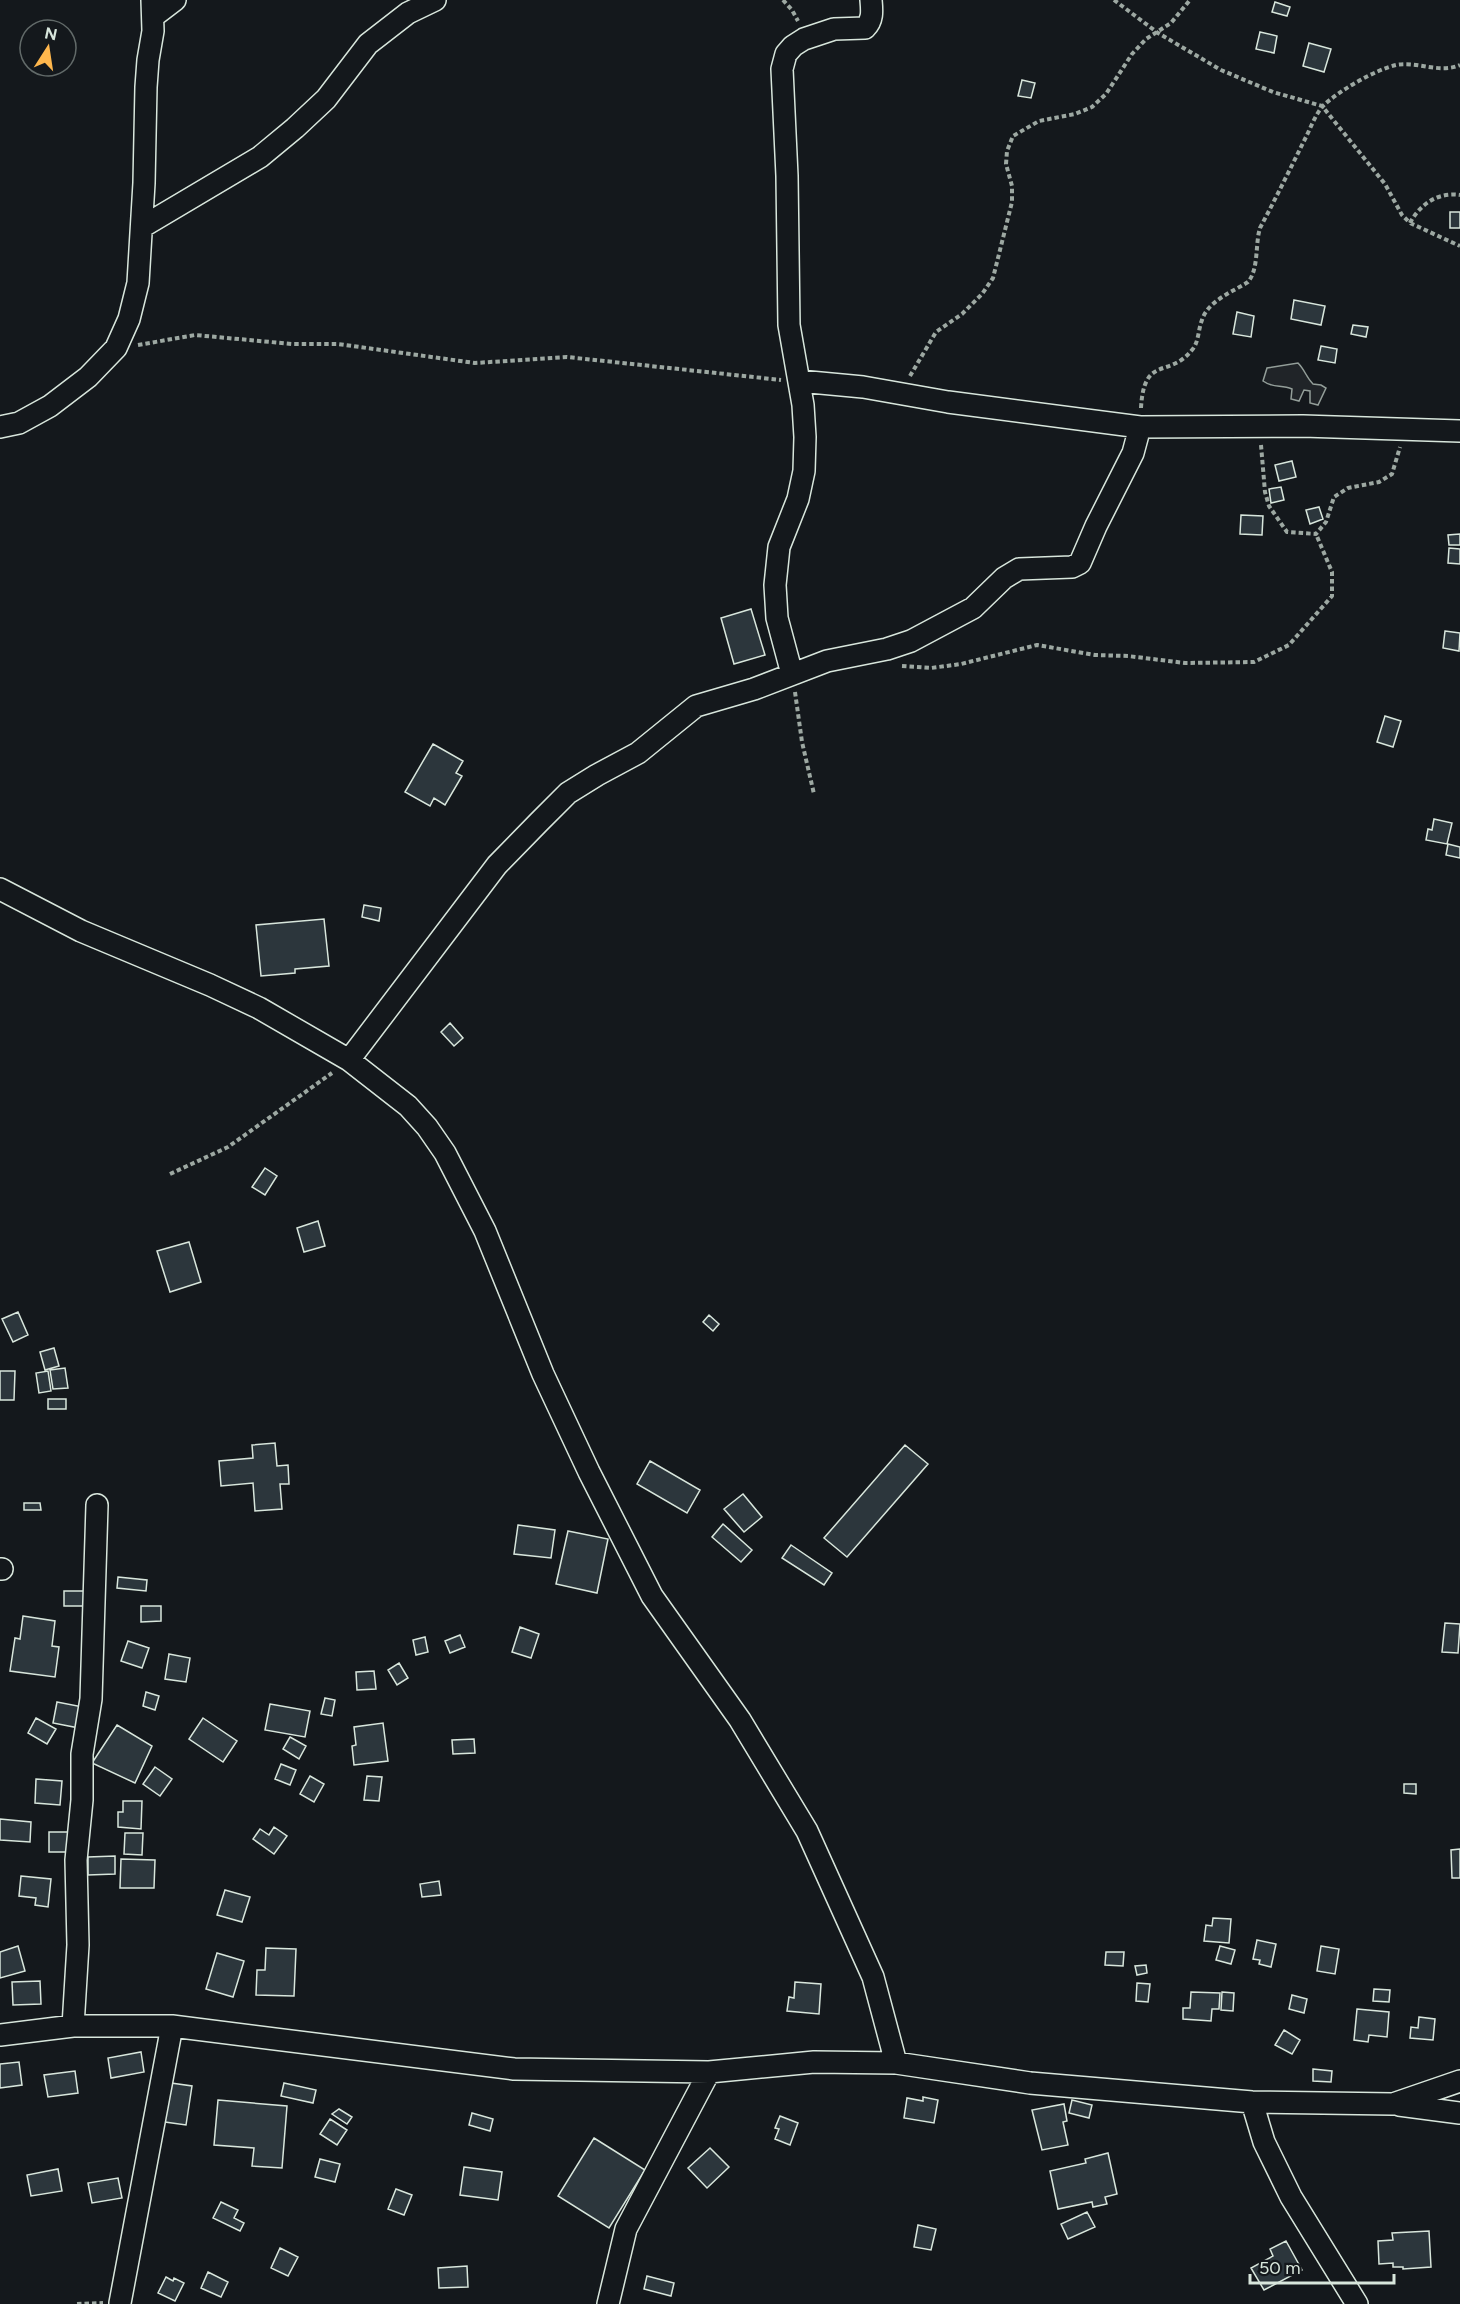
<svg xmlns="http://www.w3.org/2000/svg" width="1460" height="2304" font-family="Figtree,sans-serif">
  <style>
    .green { fill: #202428; stroke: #939e99; stroke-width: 1.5 }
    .building { fill: #2c363c; stroke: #d8e6dc; stroke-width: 1.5 }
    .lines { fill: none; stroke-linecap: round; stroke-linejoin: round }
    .minor-casing { stroke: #d8e6dc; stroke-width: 24 }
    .path { stroke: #9da8a2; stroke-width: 4; stroke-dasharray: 4.5 3; stroke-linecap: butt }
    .minor { stroke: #14181c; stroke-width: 21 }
  </style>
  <rect width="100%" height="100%" fill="#14181c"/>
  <path class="green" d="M 1298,363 C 1305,370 1306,377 1313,384 L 1321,385 L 1326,388 L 1318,405 L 1310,403 L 1310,391 L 1304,390 L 1299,401 L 1291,399 L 1292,389 C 1281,384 1274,389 1263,381 L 1267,368 Z"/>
  <path class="building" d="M 1275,2 L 1290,7 L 1287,16 L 1272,12 Z
    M 1260,32 L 1277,36 L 1274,53 L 1256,49 Z
    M 1309,43 L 1331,49 L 1324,72 L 1303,66 Z
    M 1022,80 L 1035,83 L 1031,98 L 1018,96 Z
    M 1450,212 L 1460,212 L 1460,228 L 1450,228 Z
    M 1294,300 L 1325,306 L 1321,325 L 1291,319 Z
    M 1237,312 L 1254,316 L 1251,337 L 1233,334 Z
    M 1353,325 L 1368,327 L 1366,337 L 1351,334 Z
    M 1321,346 L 1337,349 L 1335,363 L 1318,360 Z
    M 1292,461 L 1296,477 L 1279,481 L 1275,465 Z
    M 1281,487 L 1284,500 L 1271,503 L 1269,489 Z
    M 1319,507 L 1323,519 L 1310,524 L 1306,510 Z
    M 1241,515 L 1263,516 L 1262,535 L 1240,534 Z
    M 1460,534 L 1460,545 L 1449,545 L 1448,535 Z
    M 1449,548 L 1460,549 L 1460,564 L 1448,563 Z
    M 751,609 L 765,655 L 734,664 L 721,618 Z
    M 1445,631 L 1460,633 L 1459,651 L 1443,648 Z
    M 1385,716 L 1401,721 L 1393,747 L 1377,742 Z
    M 433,744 L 463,761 L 456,773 L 462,776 L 445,805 L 434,798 L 430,806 L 405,792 Z
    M 1434,819 L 1452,823 L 1447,844 L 1426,840 L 1428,829 L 1432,830 Z
    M 1448,844 L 1460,847 L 1460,858 L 1446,855 Z
    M 364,905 L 381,908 L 379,921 L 362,917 Z
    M 324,919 L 329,966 L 295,969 L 295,973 L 261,976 L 256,925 Z
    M 450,1023 L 463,1038 L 454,1046 L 441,1032 Z
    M 265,1168 L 277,1176 L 265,1195 L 252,1187 Z
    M 318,1221 L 325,1246 L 304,1252 L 297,1228 Z
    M 189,1242 L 201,1282 L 170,1292 L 157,1251 Z
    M 18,1312 L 28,1335 L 13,1342 L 2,1319 Z
    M 709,1315 L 719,1324 L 713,1331 L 703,1322 Z
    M 54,1348 L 59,1366 L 45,1370 L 40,1352 Z
    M 65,1368 L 68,1388 L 53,1389 L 50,1370 Z
    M 0,1371 L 15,1371 L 14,1400 L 0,1400 Z
    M 48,1371 L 51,1391 L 39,1393 L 36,1373 Z
    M 48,1399 L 66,1399 L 66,1409 L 48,1409 Z
    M 275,1443 L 277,1466 L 288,1465 L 289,1484 L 280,1484 L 282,1509 L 255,1511 L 253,1483 L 221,1486 L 219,1461 L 253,1458 L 252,1445 Z
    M 905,1445 L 928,1464 L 847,1557 L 824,1538 Z
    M 650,1461 L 700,1490 L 687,1513 L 637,1484 Z
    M 743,1494 L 762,1517 L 744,1532 L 724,1509 Z
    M 24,1503 L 40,1503 L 41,1510 L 24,1510 Z
    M 723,1524 L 752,1550 L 741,1562 L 712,1537 Z
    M 518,1525 L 555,1530 L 551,1558 L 514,1554 Z
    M 568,1531 L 608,1539 L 597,1593 L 556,1584 Z
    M 791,1545 L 832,1573 L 824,1585 L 782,1558 Z
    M 118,1577 L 147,1580 L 146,1591 L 117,1588 Z
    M 64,1591 L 86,1591 L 86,1606 L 64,1606 Z
    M 141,1606 L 161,1606 L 161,1621 L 141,1622 Z
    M 23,1616 L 55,1621 L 52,1646 L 59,1647 L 55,1677 L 10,1671 L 15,1638 L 20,1639 Z
    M 1445,1623 L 1460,1624 L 1458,1653 L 1442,1652 Z
    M 520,1627 L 539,1634 L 531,1658 L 512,1652 Z
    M 460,1635 L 465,1647 L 450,1653 L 445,1641 Z
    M 425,1637 L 428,1652 L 416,1655 L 413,1640 Z
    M 128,1641 L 149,1648 L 142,1668 L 121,1661 Z
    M 169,1654 L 190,1658 L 186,1682 L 165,1679 Z
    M 399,1663 L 408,1678 L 397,1685 L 388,1670 Z
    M 374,1671 L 376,1689 L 357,1690 L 356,1672 Z
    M 146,1692 L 159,1696 L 155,1710 L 143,1706 Z
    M 325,1698 L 335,1700 L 332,1716 L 321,1714 Z
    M 57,1702 L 83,1707 L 79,1728 L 53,1723 Z
    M 270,1704 L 310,1711 L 305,1737 L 265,1730 Z
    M 36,1718 L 56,1729 L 47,1744 L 28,1733 Z
    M 203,1718 L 237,1741 L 223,1762 L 189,1739 Z
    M 383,1723 L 388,1761 L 354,1765 L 352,1746 L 356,1745 L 354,1727 Z
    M 117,1725 L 152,1746 L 135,1783 L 92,1763 Z
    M 290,1737 L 306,1746 L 299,1759 L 283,1749 Z
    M 474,1739 L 475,1753 L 453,1754 L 452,1740 Z
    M 281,1764 L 296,1770 L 290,1785 L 275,1779 Z
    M 155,1767 L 172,1779 L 160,1796 L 143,1784 Z
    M 310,1776 L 324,1784 L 314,1802 L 300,1794 Z
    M 367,1776 L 382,1777 L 379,1801 L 364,1800 Z
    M 36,1779 L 62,1781 L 60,1805 L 35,1803 Z
    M 1404,1784 L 1416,1784 L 1416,1794 L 1404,1793 Z
    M 123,1801 L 142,1801 L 141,1829 L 118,1827 L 118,1812 L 123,1812 Z
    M 0,1819 L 31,1822 L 30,1842 L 0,1840 Z
    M 274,1827 L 287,1836 L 274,1854 L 253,1839 L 260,1829 L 269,1835 Z
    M 49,1832 L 70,1832 L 70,1852 L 49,1852 Z
    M 125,1833 L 143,1833 L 142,1855 L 124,1854 Z
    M 1460,1849 L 1460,1878 L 1452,1878 L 1451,1850 Z
    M 115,1856 L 115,1874 L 88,1875 L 88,1857 Z
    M 121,1859 L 155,1860 L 154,1888 L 120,1888 Z
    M 21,1876 L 51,1879 L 48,1907 L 35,1905 L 36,1898 L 19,1896 Z
    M 439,1881 L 441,1895 L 422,1897 L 420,1884 Z
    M 225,1890 L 250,1897 L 242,1922 L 217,1915 Z
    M 1213,1918 L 1231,1919 L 1229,1943 L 1204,1941 L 1206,1925 L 1212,1926 Z
    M 1257,1940 L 1276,1944 L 1271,1967 L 1259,1964 L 1260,1960 L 1253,1959 Z
    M 18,1946 L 25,1971 L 0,1978 L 0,1952 Z
    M 1220,1946 L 1235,1950 L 1231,1964 L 1216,1960 Z
    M 1321,1946 L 1339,1949 L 1335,1974 L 1317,1971 Z
    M 266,1948 L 296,1949 L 294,1996 L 256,1995 L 257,1970 L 265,1970 Z
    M 1106,1952 L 1124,1952 L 1123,1966 L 1105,1965 Z
    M 217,1953 L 244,1961 L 233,1997 L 206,1989 Z
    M 1146,1965 L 1147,1973 L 1137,1975 L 1135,1966 Z
    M 40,1981 L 41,2004 L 13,2005 L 12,1982 Z
    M 795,1982 L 821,1984 L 819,2014 L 787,2011 L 789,1997 L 794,1998 Z
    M 1137,1983 L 1150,1984 L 1148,2002 L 1136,2001 Z
    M 1374,1989 L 1390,1990 L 1389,2002 L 1373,2001 Z
    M 1191,1992 L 1220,1993 L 1219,2009 L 1212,2009 L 1211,2021 L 1183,2019 L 1183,2008 L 1190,2008 Z
    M 1222,1992 L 1234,1993 L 1233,2011 L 1221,2010 Z
    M 1292,1995 L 1307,1999 L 1304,2013 L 1289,2009 Z
    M 1357,2009 L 1389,2012 L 1387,2037 L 1369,2035 L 1368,2042 L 1354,2040 Z
    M 1419,2017 L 1435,2019 L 1433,2040 L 1410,2038 L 1411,2027 L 1418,2028 Z
    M 1284,2030 L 1300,2040 L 1292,2054 L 1275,2045 Z
    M 141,2052 L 144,2072 L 111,2078 L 108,2058 Z
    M 19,2062 L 22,2085 L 0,2088 L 0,2064 Z
    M 1313,2069 L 1332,2071 L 1331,2082 L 1313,2081 Z
    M 75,2071 L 78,2093 L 48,2097 L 44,2075 Z
    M 164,2082 L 192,2086 L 186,2125 L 158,2121 Z
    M 284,2083 L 316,2090 L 313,2103 L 281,2096 Z
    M 923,2097 L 938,2100 L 934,2123 L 904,2118 L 907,2098 L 923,2101 Z
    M 218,2100 L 287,2106 L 282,2168 L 252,2166 L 254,2148 L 214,2145 Z
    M 1072,2100 L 1092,2105 L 1089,2118 L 1069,2113 Z
    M 1064,2104 L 1067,2121 L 1063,2122 L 1068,2145 L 1042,2150 L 1032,2110 Z
    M 339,2109 L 352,2117 L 347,2124 L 332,2114 Z
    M 472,2113 L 493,2119 L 490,2131 L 469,2125 Z
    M 780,2116 L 798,2123 L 790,2145 L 775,2139 L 779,2129 L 775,2128 Z
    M 330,2119 L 347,2130 L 337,2145 L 320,2134 Z
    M 594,2138 L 645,2170 L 609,2228 L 558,2196 Z
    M 710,2148 L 729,2167 L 707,2188 L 688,2168 Z
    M 1108,2153 L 1117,2194 L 1105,2197 L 1107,2204 L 1093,2207 L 1092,2202 L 1058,2209 L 1050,2171 L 1086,2163 L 1085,2159 Z
    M 320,2159 L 340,2164 L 335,2182 L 315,2177 Z
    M 464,2167 L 502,2172 L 498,2200 L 460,2195 Z
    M 58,2169 L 62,2191 L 31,2196 L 27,2175 Z
    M 118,2178 L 122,2198 L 92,2203 L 88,2183 Z
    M 396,2189 L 412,2195 L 404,2215 L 388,2209 Z
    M 221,2202 L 238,2210 L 234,2218 L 244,2223 L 240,2231 L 213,2218 Z
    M 1087,2212 L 1095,2227 L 1068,2239 L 1061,2224 Z
    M 918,2225 L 936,2229 L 931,2250 L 914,2247 Z
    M 1429,2231 L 1431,2267 L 1403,2269 L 1403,2267 L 1393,2267 L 1393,2263 L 1379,2264 L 1378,2241 L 1393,2240 L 1392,2233 Z
    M 1286,2241 L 1302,2270 L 1264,2290 L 1251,2268 L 1273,2256 L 1270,2249 Z
    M 280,2248 L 298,2257 L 288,2276 L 271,2268 Z
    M 467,2266 L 468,2287 L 439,2288 L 438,2268 Z
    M 208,2272 L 228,2282 L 221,2297 L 201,2288 Z
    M 647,2276 L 674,2283 L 671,2296 L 644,2289 Z
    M 166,2277 L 173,2281 L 174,2278 L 184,2283 L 175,2301 L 158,2293 Z"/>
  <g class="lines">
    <defs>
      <path id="minor" d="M 154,16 L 175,0
        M 142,227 L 260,157 L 295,128 L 326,99 L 368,44 L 408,13 L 435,0
        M 799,381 L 863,387 L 948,402 L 1140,427 L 1303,426 L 1460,431
        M 0,427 L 19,423 L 50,406 L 88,377 L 116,348 L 129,319 L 138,283 L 144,183 L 146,87 L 148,60 L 153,31 L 152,0
        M 792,674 L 777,618 L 775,585 L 779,547 L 798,499 L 804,471 L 805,437 L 803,405 L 789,325 L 787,176 L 782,69 L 786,54 L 793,46 L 804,39 L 834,29 L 865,28 C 873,20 872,11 871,0
        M 0,889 L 81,931 L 210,985 L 259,1008 L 349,1060 L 408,1106 L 427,1127 L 445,1153 L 485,1231 L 543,1374 L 589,1472 L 652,1596 L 740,1720 L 807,1831 L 873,1977 L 896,2063
        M 349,1060 L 497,865 L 539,822 L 568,793 L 597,775 L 638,753 L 696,706 L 754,689 L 827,661 L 887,649 L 911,641 L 973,608 L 1004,578 L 1019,569 L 1072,567 L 1080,563 L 1096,526 L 1133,453 L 1140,427
        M 0,1569 L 2,1569
        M 73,2026 L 78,1945 L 76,1860 L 82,1800 L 82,1754 L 91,1699 L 97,1505
        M 0,2035 L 73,2026 L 172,2026 L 514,2069 L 709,2072 L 814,2062 L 896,2063 L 1030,2083 L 1252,2102 L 1393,2104 L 1460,2081
        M 1252,2102 L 1264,2142 L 1291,2197 L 1357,2304
        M 1399,2105 L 1460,2113
        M 120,2303 L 172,2026
        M 608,2304 L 626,2229 L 709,2072"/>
    </defs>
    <use href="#minor" class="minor-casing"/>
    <path class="path" d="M 783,0 L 792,10 L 798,21
      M 1114,0 L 1158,33 L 1221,70 L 1273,92 L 1322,106 L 1385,184 L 1402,215 L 1410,223 L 1460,246
      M 1410,223 C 1420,204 1438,192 1460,195
      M 138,345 L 195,335 L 292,344 L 338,344 L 475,363 L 567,357 L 781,380
      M 910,376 L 936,332 L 962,314 L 982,294 L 993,278 L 1012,202 L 1012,186 L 1006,164 L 1007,151 L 1013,136 L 1039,121 L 1075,114 L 1092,107 L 1106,94 L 1132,54 L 1146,39 L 1171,23 L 1190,0
      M 1141,408 C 1144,354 1169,379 1192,350 C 1199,342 1198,330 1202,320 C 1208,301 1232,292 1248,282 C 1259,269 1255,244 1260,228 C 1276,198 1291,167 1306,137 C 1311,127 1316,113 1324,105 C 1340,90 1375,70 1396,65 C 1418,61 1439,74 1460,65
      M 1261,445 L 1265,492 L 1269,506 L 1287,532 L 1316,534 L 1326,522 L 1334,497 L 1348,488 L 1379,482 L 1392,474 L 1400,447
      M 902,666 L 931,668 L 961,664 L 1037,645 L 1095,655 L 1128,656 L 1185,663 L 1254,662 L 1289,645 L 1332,596 L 1332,572 L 1316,534
      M 795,692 L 802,742 L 814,794
      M 170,1174 L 228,1147 L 332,1073
      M 77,2304 L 103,2303"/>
    <use href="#minor" class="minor"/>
  </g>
  <g transform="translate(48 48) rotate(12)"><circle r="28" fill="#14181c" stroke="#626a69" stroke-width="1.5"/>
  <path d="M0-4.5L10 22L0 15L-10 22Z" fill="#ffb74d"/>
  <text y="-9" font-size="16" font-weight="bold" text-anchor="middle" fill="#d8e6dc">N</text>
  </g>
  <path d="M1250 2274v9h144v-9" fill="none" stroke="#d8e6dc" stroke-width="3"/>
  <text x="1259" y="2274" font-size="18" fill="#d8e6dc" stroke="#14181c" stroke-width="4.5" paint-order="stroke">50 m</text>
</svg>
